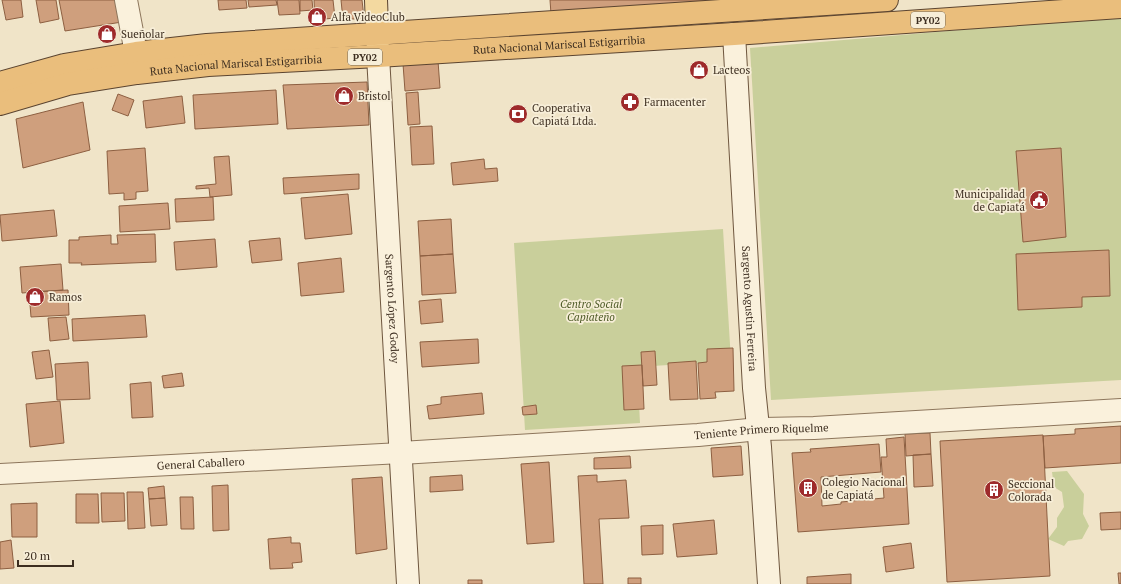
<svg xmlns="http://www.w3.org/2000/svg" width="1121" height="584" font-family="'PT Serif',serif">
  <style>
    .green { fill: #c9cf9b }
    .building { fill: #cf9f7d; stroke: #8d5f41 }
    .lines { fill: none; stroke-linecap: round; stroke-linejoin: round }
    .minor-casing { stroke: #8d765c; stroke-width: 22 }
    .tertiary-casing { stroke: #8d765c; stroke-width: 24 }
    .secondary-casing { stroke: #6f573f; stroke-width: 24 }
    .primary-casing { stroke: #5b4430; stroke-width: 24 }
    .trunk-casing { stroke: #5b4430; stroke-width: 24 }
    .minor { stroke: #faf1dc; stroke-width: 20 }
    .tertiary { stroke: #faf1dc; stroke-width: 22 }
    .secondary { stroke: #faf1dc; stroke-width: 22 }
    .primary { stroke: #f3d9a0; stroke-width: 22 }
    .trunk { stroke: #eabe7c; stroke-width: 22 }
    .labels { text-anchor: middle; stroke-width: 3.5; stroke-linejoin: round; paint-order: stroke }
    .shield { fill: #f7eed8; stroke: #756857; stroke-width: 1 }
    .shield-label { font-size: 10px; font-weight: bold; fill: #3d2e20 }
    .poi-label { font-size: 11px; fill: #3d2e20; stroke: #f7eed8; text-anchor: start }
    .street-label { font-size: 11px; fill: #3d2e20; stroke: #f7eed8 }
    .park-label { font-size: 11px; font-style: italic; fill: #4d5a26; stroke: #f7eed8 }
  </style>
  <rect width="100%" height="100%" fill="#f0e4c8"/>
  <path class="green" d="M 1121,16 L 1121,380 L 771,400 L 750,48 Z
    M 723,229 L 731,361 L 637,367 L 640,423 L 525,430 L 514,243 Z
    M 1067,471 L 1084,494 L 1083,514 L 1089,526 L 1082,539 L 1068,541 L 1064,546 L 1048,539 L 1057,527 L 1057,518 L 1064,507 L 1062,492 L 1054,487 L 1052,472 Z"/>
  <path class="building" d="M 2,0 L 21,0 L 23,17 L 6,20 Z
    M 36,0 L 56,0 L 59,19 L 40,23 Z
    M 59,0 L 118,0 L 122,22 L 65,31 Z
    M 218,0 L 246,0 L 247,8 L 219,10 Z
    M 248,0 L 276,0 L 277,5 L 249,7 Z
    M 277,0 L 299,0 L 300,14 L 279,15 Z
    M 300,0 L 312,0 L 313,10 L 300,11 Z
    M 314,0 L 333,0 L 335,18 L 315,20 Z
    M 341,0 L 362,0 L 364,18 L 343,20 Z
    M 550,0 L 714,0 L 714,1 L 551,14 Z
    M 438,61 L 440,88 L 405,91 L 403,64 Z
    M 367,82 L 369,125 L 287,129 L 283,85 Z
    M 276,90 L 278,124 L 195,129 L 193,95 Z
    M 418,92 L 420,124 L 408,125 L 406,93 Z
    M 118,94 L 134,100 L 128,116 L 112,110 Z
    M 182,96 L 185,123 L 146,128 L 143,101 Z
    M 83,102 L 90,150 L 23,168 L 16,119 Z
    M 432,126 L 434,164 L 412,165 L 410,127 Z
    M 145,148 L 148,191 L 136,192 L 136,199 L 124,200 L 124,193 L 109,194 L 107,151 Z
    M 1061,148 L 1066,237 L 1023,242 L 1016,151 Z
    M 229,156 L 232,195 L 210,197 L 209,188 L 196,189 L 196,186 L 216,184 L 214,157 Z
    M 484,159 L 485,169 L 497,168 L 498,181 L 453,185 L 451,163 Z
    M 359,174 L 359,189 L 284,194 L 283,178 Z
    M 348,194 L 352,234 L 305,239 L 301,198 Z
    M 213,197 L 214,220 L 176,222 L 175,199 Z
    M 168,203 L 170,229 L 120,232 L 119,206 Z
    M 54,210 L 57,236 L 2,241 L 0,215 Z
    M 451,219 L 453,254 L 420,256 L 418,221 Z
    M 155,234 L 156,262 L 81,265 L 82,263 L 69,263 L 69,240 L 79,240 L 79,237 L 111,235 L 111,244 L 118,244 L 117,235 Z
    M 280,238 L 282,260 L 252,263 L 249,241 Z
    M 215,239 L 217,267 L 176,270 L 174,242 Z
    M 1109,250 L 1110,296 L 1082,297 L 1082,307 L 1018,310 L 1016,254 Z
    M 453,254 L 456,293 L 422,295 L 420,256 Z
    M 341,258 L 344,292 L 301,296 L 298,263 Z
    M 61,264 L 63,290 L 22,293 L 20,267 Z
    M 68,290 L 69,315 L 31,317 L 29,292 Z
    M 441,299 L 443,322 L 421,324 L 419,301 Z
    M 145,315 L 147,337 L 73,341 L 72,319 Z
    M 66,317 L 69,339 L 50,341 L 48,318 Z
    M 478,339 L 479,363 L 422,367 L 420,342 Z
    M 733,348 L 734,391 L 715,392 L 716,398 L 700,399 L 698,363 L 707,362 L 707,349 Z
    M 49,350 L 53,377 L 36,379 L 32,352 Z
    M 655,351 L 657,385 L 643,386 L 641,352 Z
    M 696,361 L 698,399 L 670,400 L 668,363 Z
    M 88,362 L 90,399 L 57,400 L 55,364 Z
    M 642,365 L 644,409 L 624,410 L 622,366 Z
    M 182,373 L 184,386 L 164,388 L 162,376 Z
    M 151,382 L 153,417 L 132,418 L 130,384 Z
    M 482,393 L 484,414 L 429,419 L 427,406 L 441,404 L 441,397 Z
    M 60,401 L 64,443 L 30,447 L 26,404 Z
    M 536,405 L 537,414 L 523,415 L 522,407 Z
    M 1121,426 L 1121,463 L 1045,468 L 1043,436 L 1075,434 L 1075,429 Z
    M 930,433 L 931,454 L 906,456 L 905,434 Z
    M 1043,435 L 1050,576 L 947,582 L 940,441 Z
    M 904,437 L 909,524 L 798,532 L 792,453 L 811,452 L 810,449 L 879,444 L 881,472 L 821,477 L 822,506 L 841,504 L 841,502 L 884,498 L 881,457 L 887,457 L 886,439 Z
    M 741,446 L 743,475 L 713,477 L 711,448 Z
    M 931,454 L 933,486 L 914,487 L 913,455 Z
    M 630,456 L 631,468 L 594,469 L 594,458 Z
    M 549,462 L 554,542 L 527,544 L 521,464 Z
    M 462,475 L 463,490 L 430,492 L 430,477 Z
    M 597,475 L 597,482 L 626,480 L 629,518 L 599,519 L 603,584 L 584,584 L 578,476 Z
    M 382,477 L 387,549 L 356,554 L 352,479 Z
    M 228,485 L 229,530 L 213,531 L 212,486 Z
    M 164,486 L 165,498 L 149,499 L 148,488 Z
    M 127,492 L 143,492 L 145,528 L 128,529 Z
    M 101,493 L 124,493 L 125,521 L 102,522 Z
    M 76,494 L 98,494 L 99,523 L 76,523 Z
    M 180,497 L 193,497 L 194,529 L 181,529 Z
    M 165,498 L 167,525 L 151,526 L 149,499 Z
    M 37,503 L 37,537 L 12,537 L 11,504 Z
    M 1121,512 L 1121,529 L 1101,530 L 1100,513 Z
    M 714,520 L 717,554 L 677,557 L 673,524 Z
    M 663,525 L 663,554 L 642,555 L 641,526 Z
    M 291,537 L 291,543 L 300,543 L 302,562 L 292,563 L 293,568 L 270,569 L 268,539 Z
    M 11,540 L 14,568 L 0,569 L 0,542 Z
    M 911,543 L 914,568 L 886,572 L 883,547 Z
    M 1118,573 L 1121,573 L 1121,584 L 1119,584 Z
    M 851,574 L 851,584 L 807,584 L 807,577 Z
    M 628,578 L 641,578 L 641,584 L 628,584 Z
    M 468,580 L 482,580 L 482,584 L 468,584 Z"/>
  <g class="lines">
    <defs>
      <g id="minor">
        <path id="s1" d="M 0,474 L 401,453"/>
      </g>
      <g id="tertiary">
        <path d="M 126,0 L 136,53"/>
        <path id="s2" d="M 401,453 L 698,435 L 759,429 L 814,428 L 1121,410"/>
      </g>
      <g id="secondary">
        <path id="s3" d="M 734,34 L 754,388 L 760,447 L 769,584"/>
        <path id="s4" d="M 378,56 L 408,584"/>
      </g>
      <path id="primary" d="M 376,0 L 378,53"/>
      <g id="trunk">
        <path d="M 0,83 L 64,65 L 136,53 L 207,45 L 887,0"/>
        <path id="s5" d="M 0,104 L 68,84 L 137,73 L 208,65 L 378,56 L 734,34 L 1121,7"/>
      </g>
    </defs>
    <use href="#minor" class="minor-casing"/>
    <use href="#tertiary" class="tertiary-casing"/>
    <use href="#secondary" class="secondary-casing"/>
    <use href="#primary" class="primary-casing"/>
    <use href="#trunk" class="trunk-casing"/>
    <use href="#minor" class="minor"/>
    <use href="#tertiary" class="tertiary"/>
    <use href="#secondary" class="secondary"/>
    <use href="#primary" class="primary"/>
    <use href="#trunk" class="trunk"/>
  </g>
  <defs>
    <symbol id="shop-disc" viewBox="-11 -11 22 22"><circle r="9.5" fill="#9e2a2b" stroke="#f7eed8"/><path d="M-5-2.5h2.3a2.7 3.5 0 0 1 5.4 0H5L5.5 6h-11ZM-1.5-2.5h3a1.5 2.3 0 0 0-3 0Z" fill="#fff"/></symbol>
    <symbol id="pharmacy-disc" viewBox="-11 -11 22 22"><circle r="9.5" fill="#9e2a2b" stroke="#f7eed8"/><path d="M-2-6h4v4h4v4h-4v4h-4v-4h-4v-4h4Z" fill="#fff"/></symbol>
    <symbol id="bank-disc" viewBox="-11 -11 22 22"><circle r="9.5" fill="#9e2a2b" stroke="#f7eed8"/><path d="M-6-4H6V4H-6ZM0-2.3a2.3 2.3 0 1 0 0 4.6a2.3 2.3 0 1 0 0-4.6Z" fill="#fff"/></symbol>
    <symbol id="civic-disc" viewBox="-11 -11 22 22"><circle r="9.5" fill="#9e2a2b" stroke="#f7eed8"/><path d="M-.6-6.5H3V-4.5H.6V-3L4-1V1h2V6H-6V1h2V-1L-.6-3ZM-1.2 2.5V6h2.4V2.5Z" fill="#fff"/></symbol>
    <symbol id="building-disc" viewBox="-11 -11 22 22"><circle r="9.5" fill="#9e2a2b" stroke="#f7eed8"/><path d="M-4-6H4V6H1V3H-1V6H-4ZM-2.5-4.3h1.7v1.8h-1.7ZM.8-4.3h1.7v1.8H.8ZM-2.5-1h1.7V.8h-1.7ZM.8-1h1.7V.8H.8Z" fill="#fff"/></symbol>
  </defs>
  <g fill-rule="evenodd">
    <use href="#shop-disc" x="306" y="6" width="22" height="22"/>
    <use href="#shop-disc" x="96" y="23" width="22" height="22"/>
    <use href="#shop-disc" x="688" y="59" width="22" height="22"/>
    <use href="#shop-disc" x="333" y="85" width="22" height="22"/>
    <use href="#pharmacy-disc" x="619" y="91" width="22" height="22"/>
    <use href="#bank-disc" x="507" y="103" width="22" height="22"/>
    <use href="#civic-disc" x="1028" y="189" width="22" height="22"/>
    <use href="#shop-disc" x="24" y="286" width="22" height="22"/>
    <use href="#building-disc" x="797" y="477" width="22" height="22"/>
    <use href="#building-disc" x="983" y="479" width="22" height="22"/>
  </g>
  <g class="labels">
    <g class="shield">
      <rect x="911" y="12" width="34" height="16" rx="3"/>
      <rect x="348" y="49" width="34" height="16" rx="3"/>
    </g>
    <g class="shield-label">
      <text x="928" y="24">PY02</text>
      <text x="365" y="61">PY02</text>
    </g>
    <g class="poi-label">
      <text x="331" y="21">Alfa VideoClub</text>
      <text x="121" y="38">Sueñolar</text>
      <text x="713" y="74">Lacteos</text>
      <text x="358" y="100">Bristol</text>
      <text x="644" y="106">Farmacenter</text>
      <text x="532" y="112">Cooperativa<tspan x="532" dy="13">Capiatá Ltda.</tspan></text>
      <text x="1025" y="198" text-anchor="end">Municipalidad<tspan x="1025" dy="13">de Capiatá</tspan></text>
      <text x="49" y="301">Ramos</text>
      <text x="822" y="486">Colegio Nacional<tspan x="822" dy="13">de Capiatá</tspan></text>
      <text x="1008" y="488">Seccional<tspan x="1008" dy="13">Colorada</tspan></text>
    </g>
    <g class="street-label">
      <text dy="4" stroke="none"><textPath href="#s5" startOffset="564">Ruta Nacional Mariscal Estigarribia</textPath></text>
      <text dy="4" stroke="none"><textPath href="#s5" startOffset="240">Ruta Nacional Mariscal Estigarribia</textPath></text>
      <text dy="4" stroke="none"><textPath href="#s4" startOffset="253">Sargento López Godoy</textPath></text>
      <text dy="4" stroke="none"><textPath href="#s3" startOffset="275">Sargento Agustin Ferreira</textPath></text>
      <text dy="4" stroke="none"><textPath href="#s2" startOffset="361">Teniente Primero Riquelme</textPath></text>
      <text dy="4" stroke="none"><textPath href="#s1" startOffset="201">General Caballero</textPath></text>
    </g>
    <g class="park-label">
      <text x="591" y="308">Centro Social<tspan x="591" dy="13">Capiateño</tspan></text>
    </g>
  </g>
  <path d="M18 560v6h55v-6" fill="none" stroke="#3d2e20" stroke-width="2"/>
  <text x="24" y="560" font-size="12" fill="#3d2e20" stroke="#f7eed8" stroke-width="3" paint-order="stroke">20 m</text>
</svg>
